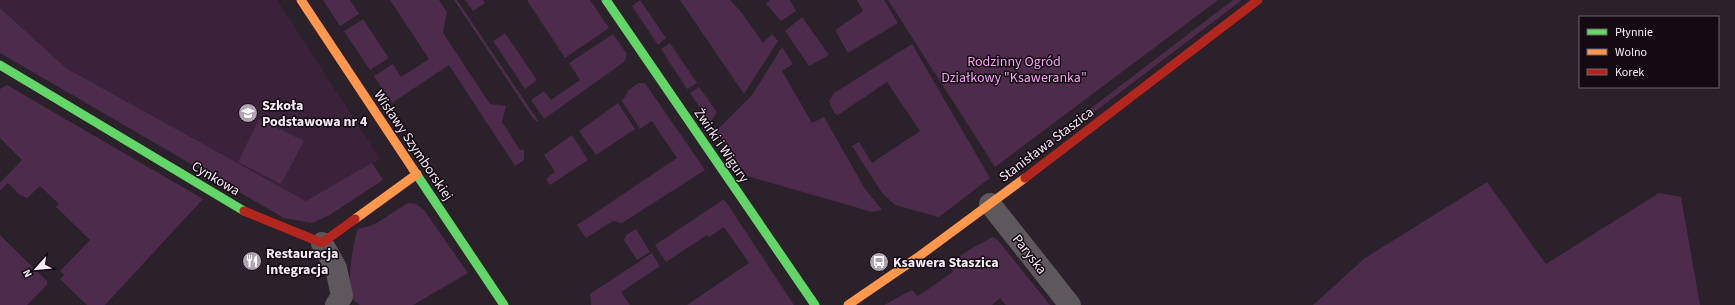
<svg xmlns="http://www.w3.org/2000/svg" width="1735" height="305" font-family="'Source Sans 3',sans-serif">
  <style>
    .built { fill: #3a233a }
    .green { fill: #4c2b4b }
    .lines { fill: none; stroke-linecap: round; stroke-linejoin: round }
    .street { stroke: #5c585c; stroke-width: 22 }
    .fast { stroke: #63d668; stroke-width: 9 }
    .slow { stroke: #ff974d; stroke-width: 9 }
    .jam { stroke: #b3261e; stroke-width: 9 }
    .labels { text-anchor: middle; stroke-width: 3; stroke-linejoin: round; paint-order: stroke }
    .park-label { font-size: 14px; fill: #f4a2f1; stroke: #130a12 }
    .poi-label { font-size: 14px; font-weight: bold; fill: #f8eaf7; stroke: #130a12; text-anchor: start }
    .street-label { font-size: 14px; fill: #f8eaf7; stroke: #130a12 }
  </style>
  <rect width="100%" height="100%" fill="#2b212b"/>
  <path class="built" d="M 0,0 L 277,0 L 380,159 L 306,201 L 66,68 L 0,8 Z"/>
  <path class="green" d="M 323,0 L 350,0 L 359,14 L 340,26 Z
    M 390,0 L 439,0 L 447,12 L 443,33 L 490,104 L 506,106 L 502,122 L 520,150 L 524,150 L 524,160 L 515,166 L 449,65 L 392,103 L 374,76 L 393,64 L 401,77 L 429,59 Z
    M 454,0 L 457,0 L 539,122 L 534,120 Z
    M 465,0 L 483,0 L 485,3 L 473,11 Z
    M 527,0 L 590,0 L 609,28 L 565,58 Z
    M 640,0 L 666,38 L 658,45 L 632,6 Z
    M 680,0 L 730,0 L 742,13 L 763,43 L 772,34 L 778,41 L 744,94 Z
    M 770,0 L 790,0 L 796,11 L 781,21 L 766,4 Z
    M 857,0 L 884,0 L 898,23 L 848,53 L 835,30 L 863,11 Z
    M 888,0 L 1218,0 L 995,167 Z
    M 1233,0 L 1242,0 L 1014,173 L 1011,169 Z
    M 0,8 L 66,68 L 306,201 L 372,163 L 383,180 L 328,216 L 312,223 L 284,218 L 0,53 Z
    M 802,17 L 829,55 L 809,66 L 785,31 Z
    M 363,19 L 389,58 L 370,70 L 344,31 Z
    M 505,33 L 537,80 L 525,89 L 493,41 Z
    M 613,34 L 627,54 L 624,62 L 544,119 L 531,100 L 544,91 L 551,100 L 580,80 L 569,63 Z
    M 670,43 L 697,83 L 687,89 L 661,49 Z
    M 912,44 L 990,178 L 939,217 L 895,205 L 882,193 L 852,146 L 859,142 L 872,163 L 920,131 L 887,82 L 838,115 L 834,113 L 829,101 L 834,93 Z
    M 782,47 L 793,64 L 782,71 L 812,123 L 824,117 L 865,189 L 882,210 L 872,212 L 747,176 L 716,131 L 752,95 Z
    M 638,83 L 645,83 L 705,170 L 622,223 L 613,221 L 586,238 L 577,225 L 677,158 L 652,121 L 640,129 L 622,101 L 629,90 Z
    M 7,85 L 203,199 L 105,305 L 87,305 L 60,279 L 64,275 L 60,271 L 90,240 L 56,207 L 59,204 L 40,186 L 27,198 L 20,195 L 8,183 L 0,191 L 0,183 L 22,160 L 0,138 L 0,89 Z
    M 699,87 L 717,112 L 710,123 L 690,93 Z
    M 618,103 L 635,129 L 596,155 L 579,131 Z
    M 259,119 L 304,141 L 281,184 L 238,162 Z
    M 572,135 L 588,160 L 550,185 L 546,179 L 555,172 L 544,155 Z
    M 1487,182 L 1546,264 L 1659,193 L 1681,197 L 1700,305 L 1313,305 L 1365,258 Z
    M 724,199 L 794,305 L 687,305 L 749,263 L 724,227 L 709,237 L 707,235 L 666,262 L 655,245 Z
    M 409,203 L 416,204 L 424,210 L 468,273 L 413,305 L 360,305 L 350,297 C 349,273 351,251 358,228 C 373,230 395,209 409,203 Z
    M 636,229 L 650,252 L 637,260 L 624,240 L 626,235 Z
    M 0,235 L 47,281 L 47,285 L 27,305 L 0,305 Z
    M 993,237 L 997,239 L 1050,305 L 1006,305 L 1000,298 L 992,305 L 884,305 L 912,290 L 918,296 L 953,272 L 948,264 L 972,248 Z
    M 652,253 L 660,266 L 621,292 L 630,305 L 591,305 L 590,294 Z"/>
  <g class="lines">
    <path class="street" d="M 990,204 L 1070,305
      M 322,243 L 336,268 L 342,296 L 336,305"/>
    <path class="fast" d="M 606,0 L 815,305
      M 0,65 L 244,211
      M 413,169 L 504,305"/>
    <path class="slow" d="M 301,0 L 413,169
      M 355,219 L 417,174
      M 848,305 L 918,257 L 1025,178"/>
    <path class="jam" d="M 1025,178 L 1258,0
      M 244,211 L 322,243 L 355,219"/>
  </g>
  <defs>
    <symbol id="school-disc" viewBox="-11 -11 22 22"><circle r="9.5" fill="#b0a4b0" stroke="#130a12"/><path d="M0-5L7-2L0 1L-7-2ZM-4 1L0 2.5L4 1V4Q0 6-4 4Z" fill="#fff"/></symbol>
    <symbol id="restaurant-disc" viewBox="-11 -11 22 22"><circle r="9.5" fill="#b0a4b0" stroke="#130a12"/><path d="M-5-6h1v4h1v-4h1v4h1v-4h1v5L-1.5 .5V6h-2V.5L-5-1ZM5-6V6H3V1.5H1.5Q1.5-4 5-6Z" fill="#fff"/></symbol>
    <symbol id="bus-disc" viewBox="-11 -11 22 22"><circle r="9.5" fill="#b0a4b0" stroke="#130a12"/><path d="M-5-6H5V4H4V6H2V4H-2V6H-4V4H-5ZM-3.5-4V0h7V-4ZM-3.5 1.2v1.5H-2V1.2ZM2 1.2v1.5H3.5V1.2Z" fill="#fff"/></symbol>
  </defs>
  <g fill-rule="evenodd">
    <use href="#school-disc" x="237" y="102" width="22" height="22"/>
    <use href="#restaurant-disc" x="241" y="250" width="22" height="22"/>
    <use href="#bus-disc" x="868" y="251" width="22" height="22"/>
  </g>
  <g class="labels">
    <g class="park-label">
      <text x="1014" y="66">Rodzinny Ogród<tspan x="1014" dy="16">Działkowy "Ksaweranka"</tspan></text>
    </g>
    <g class="poi-label">
      <text x="262" y="110">Szkoła<tspan x="262" dy="16">Podstawowa nr 4</tspan></text>
      <text x="266" y="258">Restauracja<tspan x="266" dy="16">Integracja</tspan></text>
      <text x="893" y="267">Ksawera Staszica</text>
    </g>
    <g class="street-label">
      <text transform="translate(1046 144) rotate(-37)" y="5">Stanisława Staszica</text>
      <text transform="translate(414 145) rotate(56)" y="5">Wisławy Szymborskiej</text>
      <text transform="translate(722 145) rotate(56)" y="5">Żwirki i Wigury</text>
      <text transform="translate(216 178) rotate(31)" y="5">Cynkowa</text>
      <text transform="translate(1030 254) rotate(52)" y="5">Paryska</text>
    </g>
  </g>
  <rect x="1579" y="16" width="140" height="72" fill="#130a12" stroke="#6f646e"/>
  <rect x="1587" y="29" width="20" height="6" fill="#63d668" stroke="#6f646e"/>
  <text x="1615" y="36" font-size="12" fill="#f8eaf7">Płynnie</text>
  <rect x="1587" y="49" width="20" height="6" fill="#ff974d" stroke="#6f646e"/>
  <text x="1615" y="56" font-size="12" fill="#f8eaf7">Wolno</text>
  <rect x="1587" y="69" width="20" height="6" fill="#b3261e" stroke="#6f646e"/>
  <text x="1615" y="76" font-size="12" fill="#f8eaf7">Korek</text>
  <g transform="translate(36 269) rotate(243)" stroke="#130a12" stroke-width="3" paint-order="stroke">
  <path d="M0-3L7 15L0 10L-7 15Z" fill="#f8eaf7"/>
  <text y="-6" font-size="11" font-weight="bold" text-anchor="middle" fill="#f8eaf7">N</text>
  </g>
</svg>
